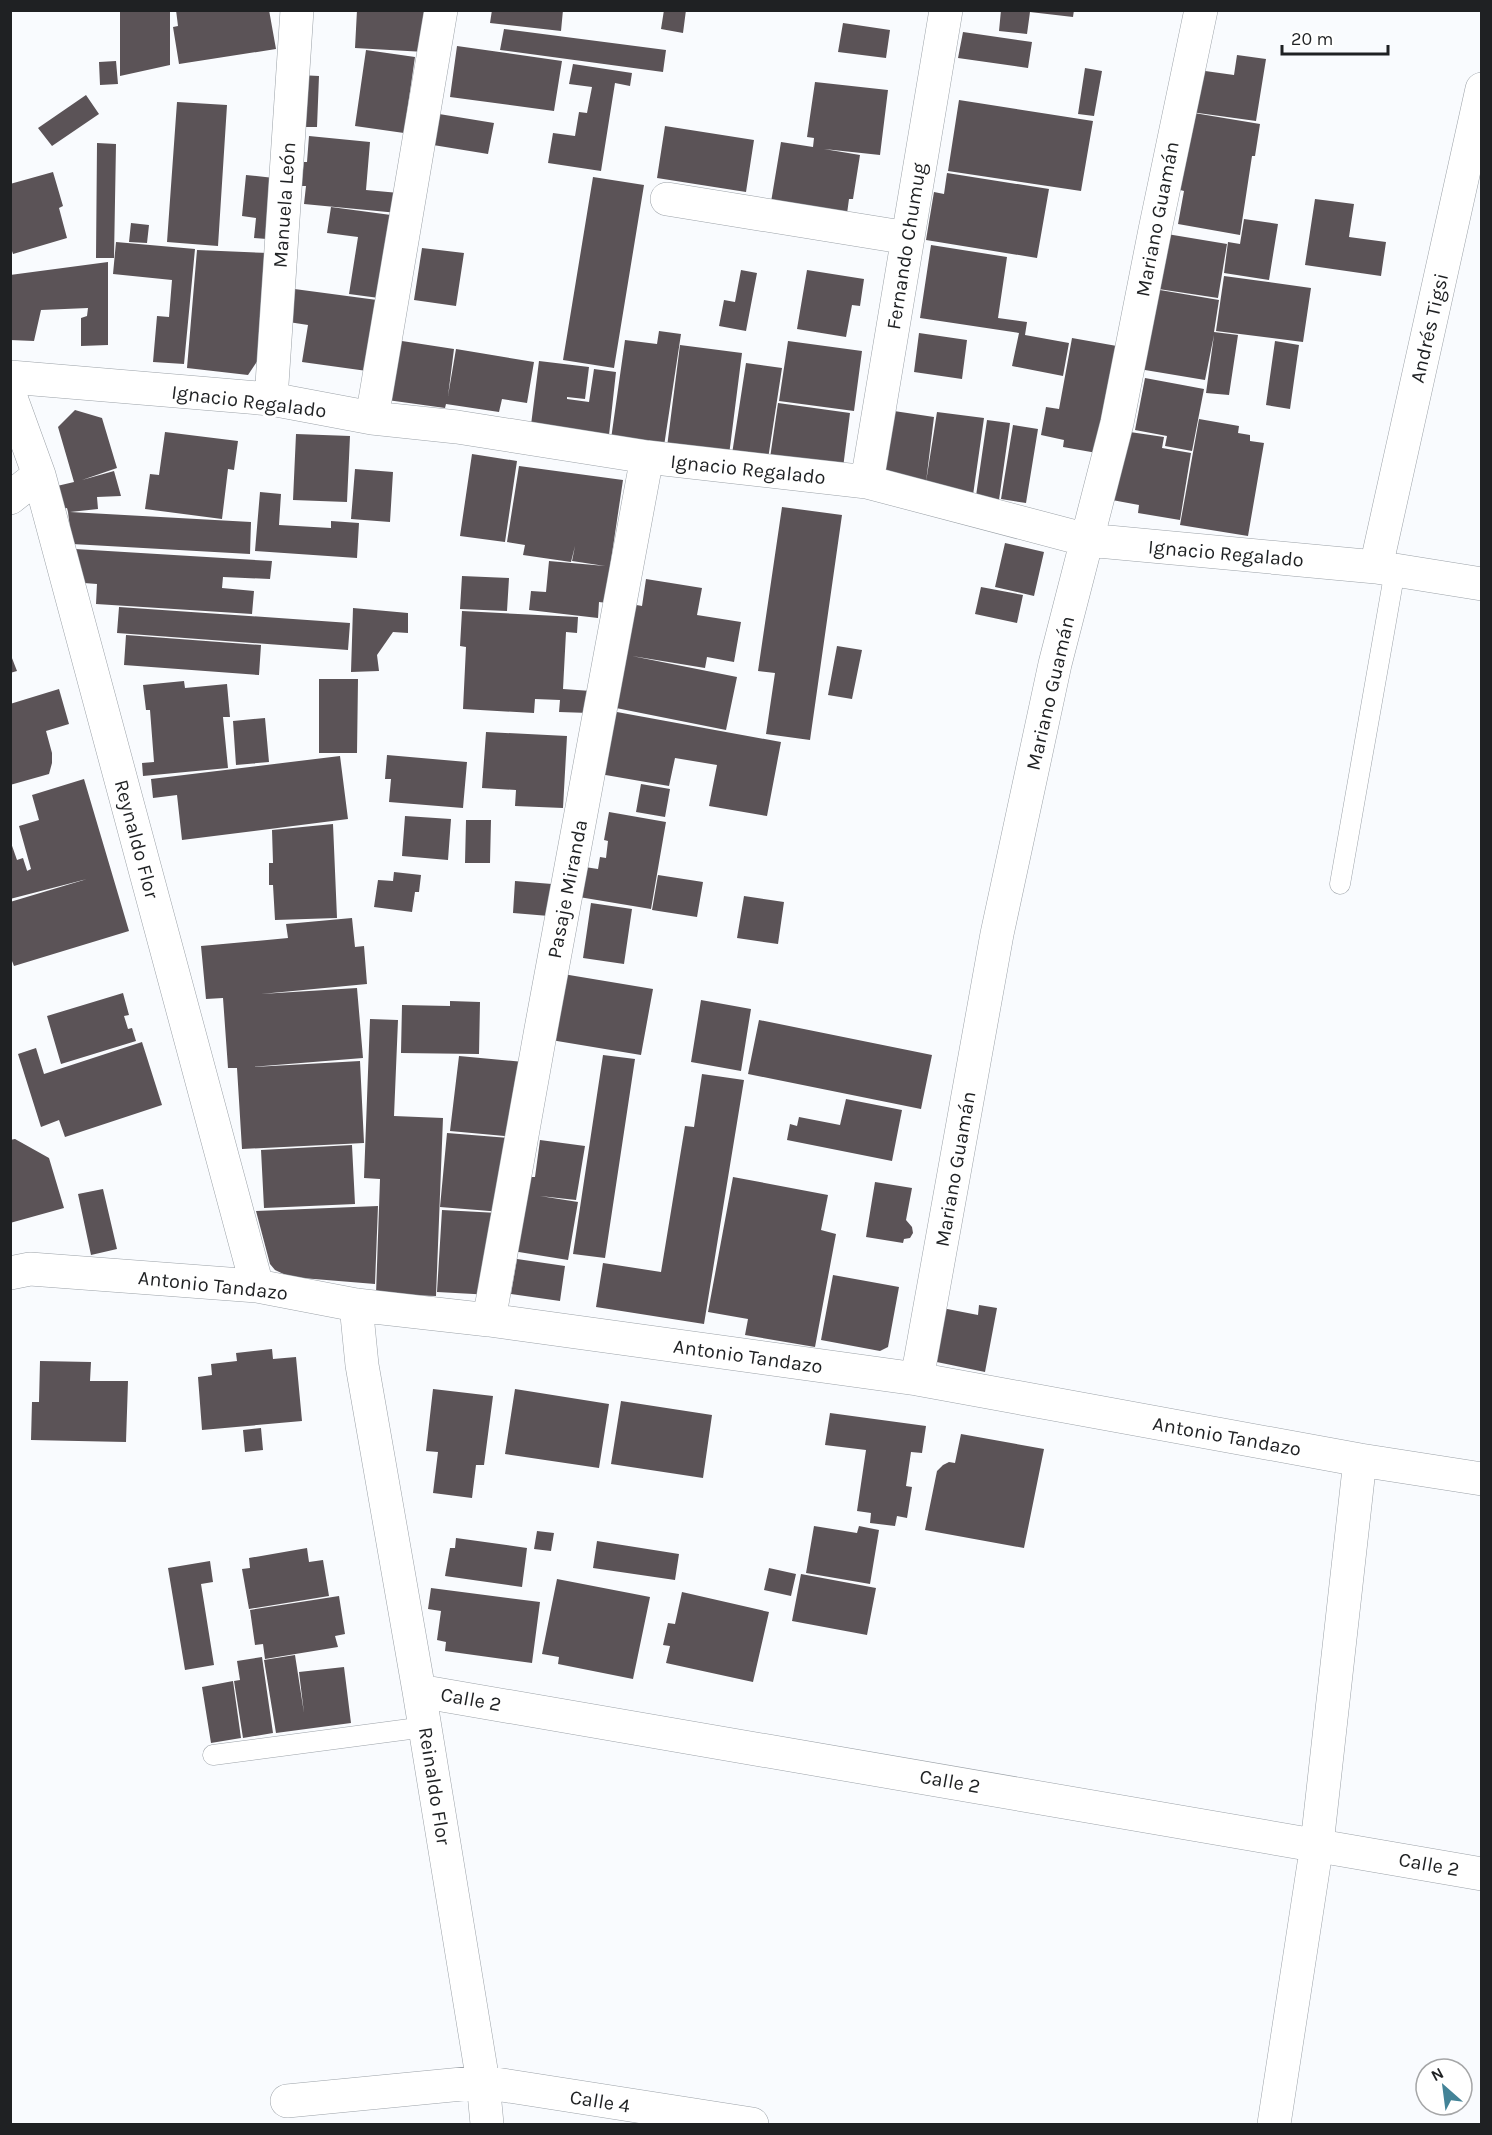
<svg xmlns="http://www.w3.org/2000/svg" width="1492" height="2135" font-family="Karla,sans-serif">
  <style>
    .building { fill: #5b5357 }
    .lines { fill: none; stroke-linecap: round; stroke-linejoin: round }
    .service-casing { stroke: #9ca2a8; stroke-width: 21 }
    .minor-casing { stroke: #9ca2a8; stroke-width: 34 }
    .service { stroke: #fff; stroke-width: 20 }
    .minor { stroke: #fff; stroke-width: 33 }
    .labels { text-anchor: middle; stroke-width: 6; stroke-linejoin: round; paint-order: stroke }
    .street-label { font-size: 20px; fill: #1f2123; stroke: #fff }
  </style>
  <rect width="100%" height="100%" fill="#f9fbfe"/>
  <path class="building" d="M 120,10 L 170,10 L 170,65 L 120,76 Z
    M 176,10 L 269,10 L 276,49 L 179,64 L 173,27 L 178,26 Z
    M 357,10 L 427,10 L 425,52 L 355,48 Z
    M 492,10 L 563,10 L 561,31 L 490,23 Z
    M 664,10 L 686,10 L 683,33 L 661,29 Z
    M 1001,10 L 1074,10 L 1073,17 L 1030,12 L 1027,34 L 999,31 Z
    M 843,23 L 890,30 L 886,58 L 838,52 Z
    M 504,29 L 666,50 L 663,72 L 500,50 Z
    M 963,32 L 1032,42 L 1028,68 L 958,58 Z
    M 457,46 L 562,61 L 554,111 L 450,97 Z
    M 366,50 L 415,57 L 404,133 L 355,126 Z
    M 1237,55 L 1266,59 L 1256,121 L 1191,112 L 1198,70 L 1234,75 Z
    M 116,61 L 118,84 L 100,85 L 99,62 Z
    M 573,64 L 632,73 L 630,86 L 615,83 L 601,171 L 548,163 L 553,133 L 575,136 L 579,112 L 587,113 L 592,87 L 569,84 Z
    M 1085,68 L 1102,71 L 1094,116 L 1078,114 Z
    M 299,75 L 319,76 L 317,127 L 296,127 Z
    M 815,82 L 888,90 L 880,155 L 824,149 L 860,155 L 853,199 L 849,199 L 846,221 L 770,208 L 781,142 L 813,147 L 814,138 L 807,137 Z
    M 86,95 L 99,114 L 52,146 L 38,128 Z
    M 959,100 L 1093,121 L 1081,191 L 948,171 Z
    M 177,102 L 227,105 L 218,246 L 167,242 Z
    M 433,113 L 494,123 L 488,154 L 427,144 Z
    M 1194,113 L 1260,124 L 1255,156 L 1252,156 L 1240,235 L 1178,224 L 1184,191 L 1180,190 Z
    M 665,126 L 754,140 L 746,192 L 657,178 Z
    M 309,136 L 370,142 L 366,190 L 399,193 L 398,213 L 304,204 L 306,186 L 301,186 L 304,162 L 307,162 Z
    M 97,143 L 116,144 L 114,258 L 96,258 Z
    M 53,172 L 63,206 L 59,208 L 67,238 L 13,254 L 10,245 L 10,184 Z
    M 947,173 L 1049,189 L 1037,258 L 926,240 L 934,192 L 944,194 Z
    M 246,175 L 274,178 L 267,239 L 254,238 L 256,218 L 242,216 Z
    M 593,177 L 644,185 L 614,368 L 563,360 Z
    M 1315,199 L 1354,204 L 1349,237 L 1386,242 L 1381,276 L 1305,265 Z
    M 331,207 L 391,215 L 379,298 L 349,294 L 358,237 L 327,233 Z
    M 1244,219 L 1278,224 L 1269,280 L 1224,273 L 1228,242 L 1240,244 Z
    M 131,223 L 149,225 L 147,243 L 129,242 Z
    M 1161,233 L 1227,244 L 1218,298 L 1152,288 Z
    M 116,242 L 195,249 L 184,364 L 153,362 L 157,316 L 169,317 L 172,280 L 113,274 Z
    M 931,245 L 1007,257 L 998,318 L 1027,322 L 1025,335 L 1069,343 L 1063,376 L 1012,366 L 1019,333 L 920,318 Z
    M 422,248 L 464,253 L 456,306 L 414,300 Z
    M 197,250 L 269,253 L 260,357 L 248,375 L 187,368 Z
    M 108,262 L 108,345 L 81,346 L 81,318 L 87,316 L 88,308 L 41,310 L 34,341 L 10,340 L 10,275 Z
    M 741,270 L 757,273 L 746,331 L 719,326 L 724,300 L 735,302 Z
    M 807,270 L 864,279 L 860,306 L 852,305 L 846,337 L 797,329 Z
    M 1224,276 L 1311,288 L 1303,342 L 1216,331 Z
    M 287,288 L 377,300 L 367,371 L 302,362 L 308,325 L 282,321 Z
    M 1154,289 L 1219,300 L 1214,332 L 1238,335 L 1229,395 L 1206,393 L 1214,335 L 1205,380 L 1139,369 Z
    M 659,331 L 681,334 L 664,446 L 611,439 L 625,340 L 657,344 Z
    M 919,333 L 967,340 L 962,379 L 914,372 Z
    M 1072,338 L 1128,348 L 1108,455 L 1063,447 L 1064,440 L 1041,435 L 1046,407 L 1059,409 Z
    M 389,339 L 454,349 L 448,396 L 456,349 L 534,362 L 527,403 L 502,399 L 499,412 L 446,404 L 445,408 L 380,399 Z
    M 788,341 L 862,351 L 854,411 L 779,401 Z
    M 1275,341 L 1299,345 L 1290,409 L 1266,405 Z
    M 680,345 L 742,353 L 729,455 L 667,447 Z
    M 539,361 L 589,367 L 585,399 L 567,397 L 567,399 L 589,402 L 594,369 L 616,372 L 609,435 L 531,425 Z
    M 746,363 L 782,368 L 768,459 L 732,454 Z
    M 1145,378 L 1204,389 L 1192,451 L 1165,446 L 1167,436 L 1135,430 Z
    M 778,403 L 850,413 L 843,468 L 770,458 Z
    M 75,410 L 102,418 L 117,468 L 82,480 L 114,471 L 121,496 L 97,497 L 98,509 L 70,512 L 251,522 L 250,554 L 72,544 L 68,512 L 67,508 L 62,509 L 57,486 L 74,482 L 58,427 Z
    M 894,411 L 934,417 L 926,482 L 937,412 L 984,418 L 973,495 L 881,473 Z
    M 1199,419 L 1239,426 L 1238,433 L 1250,435 L 1250,441 L 1264,443 L 1248,536 L 1180,525 Z
    M 987,420 L 1010,423 L 999,500 L 976,496 Z
    M 1013,425 L 1038,429 L 1026,503 L 1001,499 Z
    M 1123,431 L 1164,437 L 1162,448 L 1191,453 L 1180,520 L 1138,513 L 1139,505 L 1112,500 Z
    M 165,432 L 238,441 L 234,470 L 228,469 L 222,519 L 145,509 L 150,474 L 159,475 Z
    M 296,434 L 350,436 L 347,502 L 293,500 Z
    M 472,454 L 517,461 L 505,542 L 460,536 Z
    M 519,466 L 623,480 L 610,567 L 607,603 L 599,602 L 598,618 L 529,610 L 531,591 L 546,592 L 549,561 L 605,566 L 572,561 L 575,546 L 571,562 L 523,555 L 525,545 L 507,542 Z
    M 355,469 L 393,472 L 390,522 L 351,519 Z
    M 260,492 L 281,494 L 279,525 L 331,528 L 331,521 L 359,523 L 357,558 L 255,551 Z
    M 782,507 L 842,515 L 810,740 L 766,734 L 775,673 L 758,671 Z
    M 1005,543 L 1044,552 L 1034,596 L 995,587 Z
    M 75,549 L 272,561 L 270,579 L 223,577 L 222,588 L 254,591 L 252,614 L 96,604 L 97,584 L 84,583 Z
    M 462,576 L 509,578 L 507,611 L 460,609 Z
    M 646,579 L 702,588 L 697,615 L 741,622 L 734,662 L 707,657 L 705,668 L 632,656 L 737,677 L 726,730 L 606,706 L 631,604 L 642,606 Z
    M 981,587 L 1023,595 L 1017,623 L 975,614 Z
    M 119,607 L 350,623 L 348,650 L 117,633 Z
    M 353,608 L 408,613 L 408,633 L 393,632 L 377,655 L 379,671 L 351,672 Z
    M 462,611 L 578,617 L 577,633 L 566,632 L 563,689 L 591,691 L 589,713 L 559,712 L 560,700 L 535,699 L 534,713 L 463,709 L 466,647 L 460,646 Z
    M 126,635 L 261,645 L 259,675 L 124,665 Z
    M 837,646 L 862,650 L 852,699 L 828,695 Z
    M 10,653 L 17,671 L 10,673 Z
    M 319,679 L 358,679 L 357,753 L 319,753 Z
    M 184,681 L 185,688 L 227,684 L 230,717 L 223,717 L 228,768 L 143,776 L 142,763 L 154,762 L 150,710 L 146,710 L 143,685 Z
    M 59,689 L 69,724 L 46,731 L 52,753 L 52,763 L 49,774 L 10,785 L 10,704 Z
    M 606,710 L 781,742 L 767,816 L 709,806 L 717,765 L 675,758 L 669,786 L 594,773 Z
    M 265,718 L 269,762 L 236,765 L 233,721 Z
    M 486,732 L 567,736 L 563,808 L 515,806 L 516,790 L 482,788 Z
    M 387,755 L 467,762 L 463,808 L 389,802 L 391,779 L 385,779 Z
    M 340,756 L 348,819 L 182,840 L 177,795 L 153,798 L 151,779 Z
    M 84,779 L 129,931 L 14,966 L 10,956 L 10,902 L 87,879 L 10,899 L 10,840 L 17,860 L 23,858 L 31,883 L 27,871 L 31,869 L 19,826 L 39,820 L 32,795 Z
    M 641,784 L 670,789 L 665,817 L 636,812 Z
    M 609,812 L 666,822 L 651,909 L 573,896 L 578,866 L 598,869 L 600,857 L 606,858 L 608,841 L 604,840 Z
    M 405,816 L 451,819 L 448,860 L 402,856 Z
    M 466,820 L 491,820 L 490,863 L 465,863 Z
    M 333,824 L 337,918 L 275,920 L 273,885 L 269,885 L 269,863 L 273,863 L 272,830 Z
    M 394,872 L 421,875 L 419,892 L 415,892 L 412,912 L 374,907 L 378,880 L 393,881 Z
    M 658,875 L 703,882 L 697,917 L 652,910 Z
    M 515,881 L 552,884 L 549,916 L 513,913 Z
    M 744,896 L 784,902 L 778,944 L 737,938 Z
    M 591,903 L 632,909 L 624,964 L 583,958 Z
    M 352,918 L 355,947 L 364,946 L 367,984 L 261,994 L 357,988 L 363,1058 L 252,1067 L 360,1061 L 364,1143 L 242,1149 L 237,1068 L 228,1068 L 223,998 L 206,999 L 201,946 L 288,938 L 286,924 Z
    M 557,973 L 653,989 L 641,1055 L 545,1039 Z
    M 123,993 L 129,1015 L 124,1016 L 128,1029 L 132,1028 L 136,1041 L 61,1064 L 47,1016 Z
    M 701,1000 L 751,1009 L 741,1071 L 691,1062 Z
    M 450,1001 L 480,1002 L 479,1054 L 401,1053 L 402,1005 L 450,1006 Z
    M 370,1019 L 398,1020 L 394,1116 L 443,1118 L 436,1296 L 376,1294 L 380,1179 L 364,1178 Z
    M 759,1020 L 932,1055 L 921,1109 L 748,1074 Z
    M 142,1042 L 162,1105 L 65,1137 L 59,1120 L 41,1127 L 18,1054 L 36,1048 L 44,1074 Z
    M 603,1055 L 635,1059 L 605,1258 L 573,1254 Z
    M 459,1056 L 524,1062 L 515,1137 L 450,1131 Z
    M 702,1074 L 744,1080 L 704,1324 L 596,1307 L 603,1263 L 661,1272 L 685,1126 L 694,1127 Z
    M 846,1099 L 902,1110 L 892,1161 L 787,1140 L 790,1124 L 797,1126 L 799,1117 L 840,1125 Z
    M 447,1133 L 509,1138 L 502,1212 L 440,1207 Z
    M 15,1139 L 49,1158 L 64,1208 L 10,1223 L 10,1140 Z
    M 540,1140 L 585,1146 L 576,1200 L 540,1196 L 578,1202 L 568,1260 L 506,1250 L 530,1177 L 535,1177 Z
    M 352,1145 L 355,1204 L 264,1208 L 261,1150 Z
    M 733,1177 L 828,1195 L 821,1230 L 836,1234 L 815,1347 L 745,1335 L 748,1319 L 708,1312 Z
    M 875,1182 L 912,1188 L 906,1220 L 912,1227 L 913,1233 L 910,1238 L 904,1239 L 903,1243 L 866,1237 Z
    M 103,1189 L 117,1249 L 91,1255 L 78,1194 Z
    M 378,1206 L 375,1284 L 290,1277 L 275,1270 L 270,1264 L 256,1211 Z
    M 442,1210 L 498,1213 L 492,1295 L 437,1292 Z
    M 517,1259 L 565,1266 L 560,1301 L 511,1294 Z
    M 833,1275 L 899,1287 L 888,1347 L 880,1351 L 821,1340 Z
    M 979,1305 L 997,1308 L 985,1372 L 927,1360 L 937,1307 L 978,1315 Z
    M 272,1349 L 273,1359 L 296,1357 L 302,1421 L 202,1430 L 198,1377 L 212,1375 L 211,1364 L 237,1361 L 236,1353 Z
    M 40,1361 L 91,1362 L 90,1381 L 128,1381 L 126,1442 L 31,1440 L 32,1402 L 39,1402 Z
    M 433,1389 L 493,1396 L 484,1465 L 476,1465 L 472,1498 L 433,1493 L 438,1452 L 426,1451 Z
    M 515,1389 L 609,1404 L 599,1468 L 505,1454 Z
    M 621,1401 L 712,1415 L 703,1478 L 611,1464 Z
    M 830,1413 L 926,1426 L 922,1453 L 911,1452 L 906,1486 L 912,1487 L 907,1518 L 897,1516 L 895,1526 L 870,1523 L 871,1513 L 857,1511 L 866,1450 L 825,1445 Z
    M 261,1428 L 263,1450 L 245,1452 L 243,1430 Z
    M 961,1434 L 1044,1449 L 1024,1548 L 925,1530 L 937,1471 L 943,1465 L 949,1462 L 955,1463 Z
    M 814,1526 L 857,1533 L 859,1526 L 879,1530 L 870,1584 L 806,1573 Z
    M 537,1531 L 554,1533 L 551,1551 L 534,1549 Z
    M 456,1538 L 527,1548 L 522,1587 L 445,1576 L 450,1548 L 455,1548 Z
    M 597,1541 L 679,1554 L 675,1580 L 593,1568 Z
    M 307,1548 L 309,1562 L 323,1560 L 329,1596 L 249,1609 L 242,1569 L 250,1568 L 249,1558 Z
    M 210,1561 L 213,1582 L 201,1584 L 214,1665 L 185,1670 L 168,1568 Z
    M 769,1568 L 796,1574 L 791,1596 L 764,1590 Z
    M 801,1574 L 876,1588 L 867,1635 L 792,1621 Z
    M 557,1579 L 650,1597 L 633,1679 L 558,1664 L 559,1657 L 542,1654 Z
    M 431,1588 L 540,1602 L 532,1663 L 445,1651 L 446,1642 L 437,1640 L 441,1611 L 428,1609 Z
    M 682,1592 L 769,1612 L 753,1682 L 666,1663 L 670,1646 L 663,1645 L 668,1623 L 675,1624 Z
    M 339,1596 L 345,1634 L 335,1636 L 338,1647 L 265,1659 L 263,1644 L 255,1645 L 250,1610 Z
    M 295,1655 L 304,1713 L 299,1672 L 344,1667 L 351,1723 L 276,1733 L 264,1660 Z
    M 262,1657 L 273,1733 L 243,1738 L 234,1681 L 240,1680 L 237,1661 Z
    M 233,1681 L 241,1738 L 211,1743 L 202,1687 Z"/>
  <g class="lines">
    <defs>
      <path id="service" d="M 1340,884 L 1395,570
        M 213,1755 L 425,1727"/>
      <path id="minor" d="M 667,199 L 908,238
        M 10,377 L 271,399 L 372,418 L 457,427 L 647,457 L 867,482 L 1087,540 L 1376,567 L 1482,584
        M 10,395 L 39,475 L 257,1286
        M 271,399 L 297,10
        M 372,418 L 441,10
        M 867,482 L 946,10
        M 10,498 L 39,475
        M 1376,567 L 1482,89
        M 10,1273 L 30,1269 L 257,1286 L 356,1305 L 489,1320 L 917,1379 L 1360,1460 L 1482,1479
        M 356,1305 L 362,1365 L 419,1691 L 483,2082 L 487,2124
        M 489,1320 L 541,1029 L 647,457
        M 917,1379 L 997,934 L 1055,664 L 1117,423 L 1155,230 L 1201,10
        M 419,1691 L 1482,1874
        M 287,2101 L 483,2082 L 752,2124
        M 1274,2124 L 1317,1844 L 1360,1460"/>
    </defs>
    <use href="#service" class="service-casing"/>
    <use href="#minor" class="minor-casing"/>
    <use href="#service" class="service"/>
    <use href="#minor" class="minor"/>
  </g>
  <g class="labels">
    <g class="street-label">
      <text transform="translate(284 205) rotate(-86)" y="7">Manuela León</text>
      <text transform="translate(1157 219) rotate(-79)" y="7">Mariano Guamán</text>
      <text transform="translate(906 246) rotate(-81)" y="7">Fernando Chumug</text>
      <text transform="translate(1429 328) rotate(-77)" y="7">Andrés Tigsi</text>
      <text transform="translate(249 401) rotate(7)" y="7">Ignacio Regalado</text>
      <text transform="translate(748 469) rotate(6)" y="7">Ignacio Regalado</text>
      <text transform="translate(1226 553) rotate(5)" y="7">Ignacio Regalado</text>
      <text transform="translate(1050 693) rotate(-77)" y="7">Mariano Guamán</text>
      <text transform="translate(137 839) rotate(75)" y="7">Reynaldo Flor</text>
      <text transform="translate(567 889) rotate(-79)" y="7">Pasaje Miranda</text>
      <text transform="translate(955 1169) rotate(-80)" y="7">Mariano Guamán</text>
      <text transform="translate(213 1285) rotate(6)" y="7">Antonio Tandazo</text>
      <text transform="translate(748 1356) rotate(8)" y="7">Antonio Tandazo</text>
      <text transform="translate(1227 1436) rotate(10)" y="7">Antonio Tandazo</text>
      <text transform="translate(471 1699) rotate(10)" y="7">Calle 2</text>
      <text transform="translate(950 1781) rotate(10)" y="7">Calle 2</text>
      <text transform="translate(435 1786) rotate(81)" y="7">Reinaldo Flor</text>
      <text transform="translate(1429 1864) rotate(10)" y="7">Calle 2</text>
      <text transform="translate(600 2101) rotate(9)" y="7">Calle 4</text>
    </g>
  </g>
  <rect width="1492" height="2135" fill="none" stroke="#1f2123" stroke-width="24"/>
  <g transform="translate(1444 2087) rotate(332)"><circle r="28" fill="#ffffff" stroke="#a5a6a7" stroke-width="1.5"/>
  <path d="M0-4.5L10 22L0 15L-10 22Z" fill="#438397"/>
  <text y="-9" font-size="16" font-weight="bold" text-anchor="middle" fill="#1f2123">N</text>
  </g>
  <path d="M1282 45v9h106v-9" fill="none" stroke="#1f2123" stroke-width="3"/>
  <text x="1291" y="45" font-size="18" fill="#1f2123" stroke="#ffffff" stroke-width="4.5" paint-order="stroke">20 m</text>
</svg>
